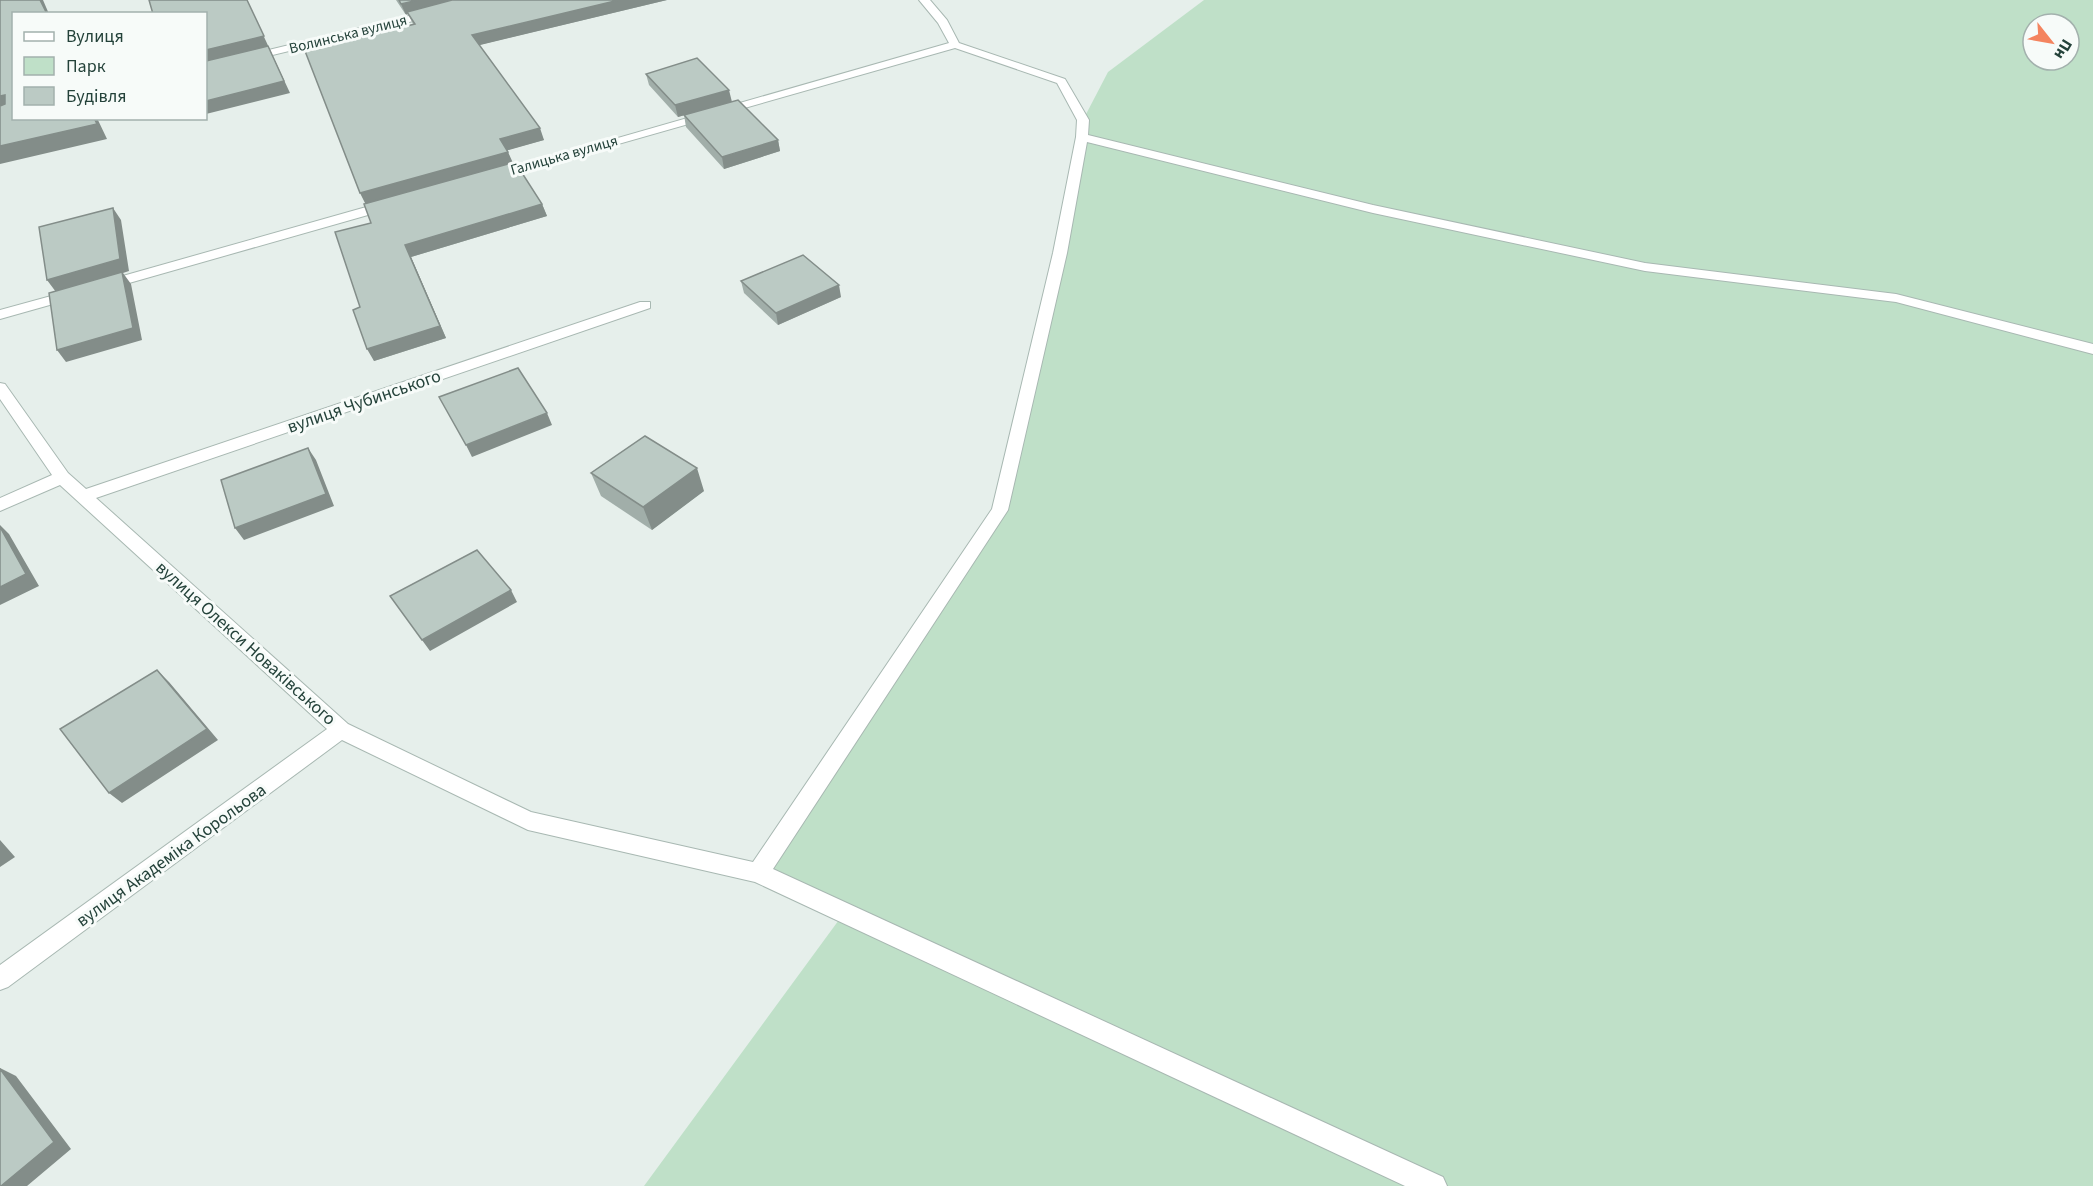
<svg xmlns="http://www.w3.org/2000/svg" width="2093" height="1186" font-family="'Source Sans 3',sans-serif">
  <style>
    .green { fill: #bfe0c8; fill-rule: evenodd }
    .lines { fill: none; stroke-linecap: round; stroke-linejoin: round }
    .minor-casing { stroke: #a8b8b2; stroke-width: 2 }
    .minor { fill: #fff; fill-rule: evenodd }
    .wall { fill: #a1aea9 }
    .shaded-wall { fill: #838d89 }
    .building { fill: #bbcac4; stroke: #838d89; stroke-width: 1.5 }
    .labels { text-anchor: middle; stroke-width: 6; stroke-linejoin: round; paint-order: stroke }
    .far-street-label { font-size: 15px; fill: #24423a; stroke: #f7fbf9 }
    .street-label { font-size: 18px; fill: #24423a; stroke: #f7fbf9 }
  </style>
  <rect width="100%" height="100%" fill="#e6efeb"/>
  <path class="green" d="M 1204,0 L 2093,0 L 2093,1186 L 644,1186 L 844,913 L 758,873 L 1000,510 L 1083,120 L 1108,72 ZM 2033,24 L 2069,24 L 2069,60 L 2033,60 Z"/>
  <g class="lines">
    <defs>
      <path id="minor" d="M 919,0 L 930,0 L 947,20 L 959,43 L 1065,79 L 1089,120 L 1088,135 L 1373,205 L 1645,263 L 1896,294 L 2093,344 L 2093,354 L 1896,302 L 1645,271 L 1373,213 L 1087,142 L 1067,253 L 1008,510 L 773,869 L 1443,1177 L 1447,1186 L 1405,1186 L 755,882 L 528,830 L 342,740 L 8,987 L 0,990 L 0,965 L 327,729 L 60,485 L 0,511 L 0,498 L 52,475 L 0,399 L 0,383 L 5,384 L 68,473 L 86,489 L 640,302 L 650,302 L 650,308 L 96,498 L 348,724 L 531,812 L 753,862 L 992,509 L 1053,253 L 1076,137 L 1077,120 L 1057,83 L 955,48 L 499,178 L 495,179 L 489,175 L 949,43 L 938,23 Z
        M 434,10 L 439,13 L 438,15 L 206,71 L 206,65 Z
        M 391,200 L 397,204 L 396,207 L 108,289 L 98,289 L 96,286 L 98,283 Z
        M 73,290 L 80,294 L 78,297 L 0,319 L 0,310 Z"/>
    </defs>
    <use href="#minor" class="minor-casing"/>
    <use href="#minor" class="minor"/>
  </g>
  <path class="wall" d="M 396,0 L 667,0 L 479,45 L 544,140 L 507,150 L 512,163 L 542,204 L 547,216 L 411,257 L 446,338 L 374,361 L 360,307 L 371,223 L 365,204 L 413,24 L 408,14 L 406,15 Z
    M 646,74 L 732,102 L 778,140 L 780,151 L 724,169 L 686,127 L 684,115 L 678,117 L 649,85 Z
    M 741,281 L 841,297 L 778,325 L 744,293 Z
    M 591,473 L 704,491 L 652,530 L 601,496 Z"/>
  <path class="shaded-wall" d="M 40,0 L 43,0 L 49,14 L 47,14 Z
    M 247,0 L 290,93 L 206,114 L 206,50 Z
    M 418,0 L 467,0 L 407,12 L 408,14 L 406,15 L 401,4 Z
    M 619,0 L 667,0 L 476,46 L 472,35 Z
    M 729,90 L 732,102 L 678,117 L 675,105 Z
    M 5,95 L 14,108 L 0,114 L 0,96 Z
    M 94,118 L 97,118 L 107,139 L 0,164 L 0,146 Z
    M 540,128 L 544,140 L 505,151 L 500,139 Z
    M 778,140 L 780,151 L 724,169 L 722,157 Z
    M 508,152 L 513,163 L 366,205 L 360,193 Z
    M 542,204 L 547,216 L 411,257 L 446,338 L 374,361 L 367,349 L 405,245 Z
    M 113,208 L 121,220 L 129,271 L 123,273 L 131,284 L 142,340 L 66,362 L 57,350 L 56,292 L 47,280 Z
    M 839,285 L 841,297 L 778,325 L 776,313 Z
    M 547,413 L 552,425 L 472,457 L 466,445 Z
    M 308,448 L 316,460 L 334,506 L 244,540 L 235,528 Z
    M 697,468 L 704,491 L 652,530 L 643,507 Z
    M 0,525 L 9,534 L 39,586 L 0,605 Z
    M 511,590 L 517,602 L 430,651 L 422,640 Z
    M 157,670 L 169,682 L 218,740 L 122,803 L 109,793 Z
    M 0,840 L 15,857 L 0,867 Z
    M 0,1068 L 16,1076 L 71,1149 L 27,1186 L 1,1186 Z"/>
  <path class="building" d="M 0,0 L 40,0 L 47,14 L 14,14 L 14,118 L 94,118 L 97,124 L 0,146 L 0,106 L 5,104 L 5,95 L 0,96 Z
    M 149,0 L 247,0 L 264,36 L 206,50 L 206,14 L 153,14 Z
    M 399,0 L 418,0 L 401,4 Z
    M 452,0 L 619,0 L 472,35 L 540,128 L 500,139 L 508,152 L 360,193 L 305,51 L 415,24 L 407,12 Z
    M 268,46 L 284,81 L 206,101 L 206,61 Z
    M 697,58 L 729,90 L 675,105 L 646,74 Z
    M 738,100 L 778,140 L 722,157 L 684,115 Z
    M 515,162 L 542,204 L 405,245 L 440,326 L 367,349 L 353,310 L 360,307 L 335,232 L 371,223 L 364,204 Z
    M 113,208 L 120,259 L 47,280 L 39,227 Z
    M 803,255 L 839,285 L 776,313 L 741,281 Z
    M 122,272 L 133,328 L 57,350 L 49,293 Z
    M 518,368 L 547,413 L 466,445 L 439,397 Z
    M 645,436 L 697,468 L 643,507 L 591,473 Z
    M 308,448 L 326,494 L 235,528 L 221,480 Z
    M 0,527 L 26,574 L 0,587 Z
    M 477,550 L 511,590 L 422,640 L 390,596 Z
    M 157,670 L 207,729 L 109,793 L 60,729 Z
    M 0,1069 L 54,1142 L 1,1186 L 0,1186 Z"/>
  <g class="labels">
    <g class="far-street-label">
      <text transform="translate(348 34) rotate(-14)" y="5">Волинська вулиця</text>
      <text transform="translate(564 155) rotate(-16)" y="5">Галицька вулиця</text>
    </g>
    <g class="street-label">
      <text transform="translate(364 401) rotate(-19)" y="6">вулиця Чубинського</text>
      <text transform="translate(246 643) rotate(42)" y="6">вулиця Олекси Новаківського</text>
      <text transform="translate(171 855) rotate(-36)" y="6">вулиця Академіка Корольова</text>
    </g>
  </g>
  <rect x="12" y="12" width="195" height="108" fill="#f7fbf9" stroke="#a3b1ad" stroke-width="1.5"/>
  <rect x="24" y="32" width="30" height="9" fill="#ffffff" stroke="#a3b1ad" stroke-width="1.5"/>
  <text x="66" y="42" font-size="18" fill="#24423a">Вулиця</text>
  <rect x="24" y="57" width="30" height="18" fill="#bfe0c8" stroke="#a3b1ad" stroke-width="1.5"/>
  <text x="66" y="72" font-size="18" fill="#24423a">Парк</text>
  <rect x="24" y="87" width="30" height="18" fill="#bbcac4" stroke="#a3b1ad" stroke-width="1.5"/>
  <text x="66" y="102" font-size="18" fill="#24423a">Будівля</text>
  <g transform="translate(2051 42) rotate(121)"><circle r="28" fill="#f7fbf9" stroke="#a3b1ad" stroke-width="1.5"/>
  <path d="M0-4.5L10 22L0 15L-10 22Z" fill="#f4845f"/>
  <text y="-9" font-size="16" font-weight="bold" text-anchor="middle" fill="#24423a">Пн</text>
  </g>
</svg>
